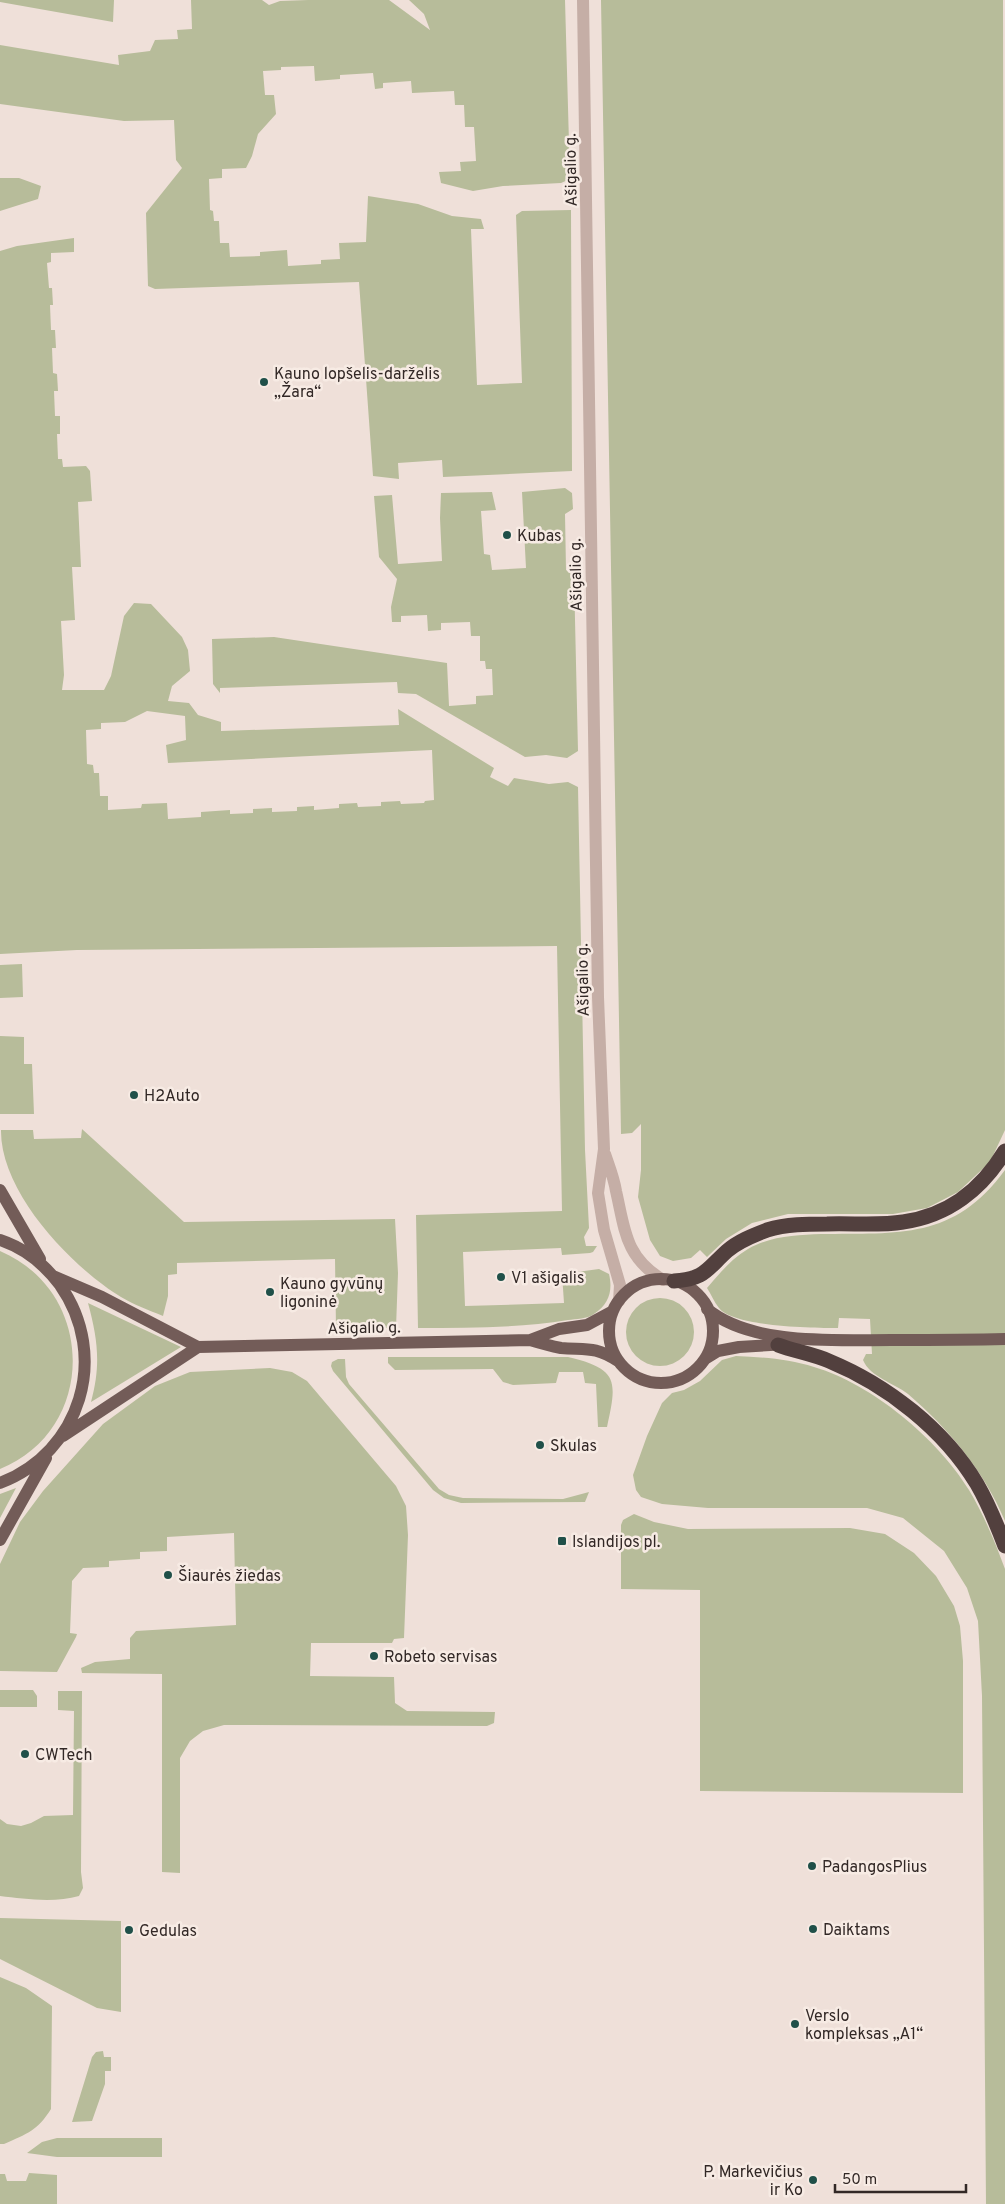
<svg xmlns="http://www.w3.org/2000/svg" width="1005" height="2204" font-family="Overpass,sans-serif">
  <style>
    .green { fill: #b7bc9a; fill-rule: evenodd }
    .lines { fill: none; stroke-linecap: round; stroke-linejoin: round }
    .minor { stroke: #c5aea6; stroke-width: 12 }
    .major { stroke: #735c58; stroke-width: 12 }
    .highway { stroke: #52403e; stroke-width: 15 }
    .poi-dot { fill: #205049; stroke: #f7ebe4; stroke-width: 2 }
    .labels { text-anchor: middle; stroke-width: 5; stroke-linejoin: round; paint-order: stroke }
    .street-label { font-size: 16px; fill: #322826; stroke: #f7ebe4 }
    .poi-label { font-size: 16px; fill: #322826; stroke: #f7ebe4; text-anchor: start }
  </style>
  <rect width="100%" height="100%" fill="#efe0d9"/>
  <path class="green" d="M 0,0 L 114,0 L 113,22 L 0,2 Z
    M 191,0 L 262,0 L 269,5 L 280,1 L 308,0 L 389,0 L 430,30 L 424,14 L 409,0 L 565,0 L 570,179 L 561,183 L 503,186 L 473,191 L 441,183 L 439,172 L 461,171 L 460,162 L 476,161 L 474,127 L 465,127 L 464,105 L 455,105 L 454,91 L 412,93 L 411,81 L 383,83 L 383,88 L 375,89 L 373,73 L 340,75 L 340,79 L 315,81 L 314,66 L 281,67 L 281,70 L 263,71 L 265,95 L 274,95 L 276,114 L 258,134 L 252,156 L 246,168 L 222,169 L 222,178 L 209,179 L 210,210 L 213,211 L 214,221 L 219,221 L 220,243 L 229,243 L 230,257 L 260,256 L 260,252 L 287,250 L 288,266 L 321,264 L 321,260 L 340,259 L 339,243 L 366,242 L 368,196 L 418,204 L 452,216 L 481,219 L 484,229 L 471,229 L 477,385 L 522,383 L 516,215 L 522,211 L 571,210 L 572,471 L 443,477 L 442,460 L 398,463 L 399,479 L 373,476 L 359,282 L 155,289 L 148,286 L 146,213 L 182,168 L 176,160 L 174,120 L 124,121 L 0,104 L 0,45 L 119,65 L 118,55 L 150,51 L 155,40 L 178,39 L 177,30 L 192,29 Z
    M 601,0 L 1003,0 L 1005,1130 L 990,1162 L 958,1192 L 927,1208 L 893,1214 L 788,1214 L 752,1223 L 726,1239 L 707,1257 L 700,1250 L 691,1258 L 673,1261 L 660,1256 L 650,1240 L 638,1197 L 641,1170 L 641,1124 L 632,1133 L 621,1134 Z
    M 0,178 L 19,178 L 41,186 L 38,199 L 0,211 Z
    M 74,238 L 74,252 L 51,253 L 51,262 L 47,263 L 49,288 L 52,288 L 53,305 L 50,305 L 51,330 L 55,330 L 56,348 L 52,348 L 53,373 L 57,374 L 58,391 L 54,391 L 55,416 L 60,416 L 60,434 L 57,434 L 58,459 L 62,459 L 63,467 L 86,466 L 90,471 L 92,501 L 78,502 L 81,567 L 72,567 L 75,620 L 61,621 L 64,675 L 62,690 L 104,690 L 111,676 L 124,616 L 134,603 L 151,604 L 182,637 L 188,650 L 190,671 L 172,686 L 168,701 L 189,703 L 198,715 L 221,722 L 221,731 L 399,725 L 398,709 L 494,768 L 490,777 L 508,786 L 514,778 L 549,784 L 568,782 L 578,787 L 585,1150 L 589,1228 L 584,1237 L 586,1246 L 597,1246 L 593,1252 L 590,1253 L 562,1255 L 561,1248 L 463,1252 L 465,1306 L 564,1303 L 562,1274 L 599,1269 L 609,1274 C 613,1291 609,1304 594,1314 C 587,1319 576,1319 568,1320 C 519,1328 468,1328 418,1328 L 416,1215 L 562,1211 L 557,946 L 77,950 L 0,954 L 0,251 L 17,246 ZM 147,711 L 185,716 L 186,740 L 166,745 L 168,763 L 432,750 L 434,800 L 425,801 L 424,803 L 401,804 L 400,801 L 381,802 L 381,806 L 358,807 L 357,803 L 339,804 L 339,808 L 314,810 L 314,806 L 297,807 L 297,811 L 272,812 L 272,808 L 253,809 L 253,813 L 230,814 L 230,810 L 201,812 L 201,817 L 168,819 L 167,803 L 142,804 L 141,808 L 108,810 L 108,796 L 100,796 L 99,773 L 94,773 L 93,765 L 87,764 L 86,730 L 101,729 L 101,723 L 125,722 Z
    M 565,488 L 572,493 L 573,509 L 565,514 L 566,570 L 574,576 L 578,751 L 567,758 L 546,755 L 525,757 L 416,694 L 398,693 L 397,682 L 220,688 L 220,693 L 213,684 L 212,639 L 274,637 L 447,663 L 449,706 L 476,704 L 476,696 L 493,695 L 492,669 L 486,669 L 485,661 L 480,661 L 480,636 L 471,636 L 470,622 L 441,623 L 441,630 L 428,631 L 427,615 L 401,616 L 401,622 L 392,622 L 391,607 L 397,579 L 379,557 L 374,496 L 392,495 L 398,564 L 442,561 L 440,518 L 441,493 L 492,492 L 496,510 L 481,511 L 484,554 L 490,555 L 492,570 L 526,568 L 522,492 Z
    M 22,964 L 23,997 L 0,998 L 0,965 Z
    M 0,1036 L 24,1037 L 24,1064 L 32,1064 L 34,1114 L 0,1114 Z
    M 82,1129 L 184,1222 L 395,1219 L 398,1273 L 396,1328 L 336,1328 L 335,1259 L 177,1263 L 177,1274 L 168,1275 L 168,1296 L 163,1316 C 149,1310 134,1305 121,1297 C 73,1268 0,1193 1,1130 L 33,1130 L 34,1139 L 81,1138 Z
    M 1005,1170 L 1005,1521 C 984,1471 949,1429 908,1394 C 894,1383 870,1377 863,1360 L 866,1354 L 872,1354 L 870,1319 L 839,1318 L 838,1328 C 814,1328 734,1327 719,1308 C 714,1302 711,1294 707,1288 C 719,1274 731,1259 748,1249 C 770,1236 797,1235 821,1234 C 899,1233 954,1240 1005,1170 Z
    M 0,1251 C 97,1292 97,1430 0,1469 Z
    M626 1332a34 34 0 1 1 68 0a34 34 0 1 1-68 0Z
    M 88,1303 L 181,1347 L 91,1402 C 101,1365 98,1340 88,1303 Z
    M 736,1356 C 762,1357 789,1359 814,1367 C 872,1384 938,1439 969,1490 C 984,1515 995,1542 1005,1569 L 1005,2204 L 986,2204 L 982,1696 L 978,1621 L 967,1588 L 944,1551 L 903,1518 L 867,1508 L 708,1508 L 662,1504 L 641,1497 L 636,1490 L 633,1475 L 647,1436 L 662,1403 L 672,1393 L 684,1390 L 700,1381 L 722,1360 Z
    M 388,1357 L 568,1357 C 619,1369 617,1381 607,1427 L 598,1427 L 596,1384 L 585,1383 L 583,1372 L 559,1372 L 556,1383 L 513,1385 L 503,1382 L 493,1369 L 395,1370 L 388,1363 Z
    M 338,1359 L 345,1359 L 346,1377 L 349,1384 L 439,1489 L 449,1495 L 463,1498 L 563,1499 L 589,1492 L 585,1502 L 461,1503 L 444,1498 L 433,1490 L 333,1371 L 331,1366 L 332,1362 Z
    M 270,1368 L 292,1372 L 307,1381 L 396,1486 L 406,1506 L 408,1535 L 404,1638 L 394,1639 L 392,1643 L 311,1643 L 310,1676 L 394,1677 L 395,1703 L 407,1711 L 495,1712 L 494,1723 L 487,1726 L 224,1725 L 203,1731 L 190,1741 L 180,1758 L 180,1873 L 162,1872 L 162,1674 L 82,1673 L 81,1668 L 95,1662 L 130,1659 L 130,1638 L 136,1631 L 236,1625 L 234,1533 L 167,1537 L 167,1551 L 140,1552 L 140,1559 L 109,1561 L 109,1567 L 83,1568 L 72,1581 L 70,1633 L 77,1634 L 76,1637 L 57,1672 L 0,1671 L 0,1564 L 20,1522 L 43,1491 L 103,1424 L 155,1386 L 190,1372 Z
    M 16,1488 L 0,1518 L 0,1494 Z
    M 634,1514 L 654,1522 L 688,1529 L 850,1528 L 885,1534 L 914,1553 L 936,1576 L 954,1606 L 960,1626 L 963,1661 L 963,1793 L 700,1791 L 700,1590 L 621,1589 L 621,1525 L 623,1520 Z
    M 0,1690 L 33,1690 L 37,1696 L 37,1707 L 0,1707 Z
    M 58,1691 L 82,1691 L 81,1872 L 83,1888 L 79,1896 C 55,1903 24,1899 0,1896 L 0,1819 L 7,1824 L 21,1826 L 31,1823 L 44,1816 L 73,1815 L 74,1711 L 58,1710 Z
    M 0,1918 L 121,1921 L 121,2012 L 97,2008 L 0,1959 Z
    M 0,1977 L 26,1988 L 52,2006 L 51,2109 C 38,2130 27,2134 4,2144 L 0,2144 Z
    M 103,2051 L 104,2057 L 111,2057 L 111,2071 L 105,2071 L 105,2084 L 92,2121 L 72,2122 L 92,2057 L 96,2052 Z
    M 57,2138 L 162,2138 L 162,2157 L 57,2157 L 27,2153 L 42,2142 Z
    M 29,2173 L 57,2175 L 57,2204 L 0,2204 L 0,2174 L 5,2174 L 7,2181 L 26,2181 Z"/>
  <g class="lines">
    <path class="minor" d="M 583,0 L 598,997 L 604,1149 L 598,1193 L 604,1230 L 620,1285 L 619,1301
      M 605,1154 C 609,1166 614,1178 616,1191 C 625,1230 625,1257 663,1280"/>
    <path class="major" d="M 0,1190 L 40,1259
      M 0,1240 C 24,1248 45,1265 60,1285 C 110,1356 81,1452 0,1483
      M 53,1276 L 102,1297 L 198,1347 L 530,1340 C 540,1343 551,1346 561,1348 C 586,1350 595,1346 618,1361
      M609 1331a52 52 0 1 1 104 0a52 52 0 1 1-104 0Z
      M 707,1309 C 752,1346 836,1340 891,1340 C 929,1340 967,1340 1005,1339
      M 530,1340 L 559,1329 L 587,1325 L 613,1311
      M 705,1359 L 718,1351 L 739,1347 L 787,1344
      M 63,1436 L 198,1347
      M 0,1540 L 46,1458"/>
    <path class="highway" d="M 674,1281 C 705,1279 706,1270 727,1251 C 738,1241 754,1235 767,1230 C 787,1224 807,1224 827,1224 C 852,1223 879,1226 903,1222 C 948,1216 982,1189 1005,1151
      M 778,1345 C 794,1351 813,1354 829,1361 C 887,1385 944,1429 977,1484 C 988,1503 997,1525 1005,1546"/>
  </g>
  <g class="poi-dot">
    <circle cx="264" cy="382" r="5"/>
    <circle cx="507" cy="535" r="5"/>
    <circle cx="134" cy="1095" r="5"/>
    <circle cx="501" cy="1277" r="5"/>
    <circle cx="270" cy="1292" r="5"/>
    <circle cx="540" cy="1445" r="5"/>
    <rect x="557" y="1536" width="10" height="10" rx="2.5"/>
    <circle cx="168" cy="1575" r="5"/>
    <circle cx="374" cy="1656" r="5"/>
    <circle cx="25" cy="1754" r="5"/>
    <circle cx="812" cy="1866" r="5"/>
    <circle cx="813" cy="1929" r="5"/>
    <circle cx="129" cy="1930" r="5"/>
    <circle cx="795" cy="2024" r="5"/>
    <circle cx="813" cy="2180" r="5"/>
  </g>
  <g class="labels">
    <g class="street-label">
      <text transform="translate(570 170) rotate(-91)" y="6">Ašigalio g.</text>
      <text transform="translate(575 575) rotate(-91)" y="6">Ašigalio g.</text>
      <text transform="translate(582 980) rotate(-91)" y="6">Ašigalio g.</text>
      <text transform="translate(364 1327) rotate(-1)" y="6">Ašigalio g.</text>
    </g>
    <g class="poi-label">
      <text x="274" y="379">Kauno lopšelis-darželis<tspan x="274" dy="18">„Žara“</tspan></text>
      <text x="517" y="541">Kubas</text>
      <text x="144" y="1101">H2Auto</text>
      <text x="511" y="1283">V1 ašigalis</text>
      <text x="280" y="1289">Kauno gyvūnų<tspan x="280" dy="18">ligoninė</tspan></text>
      <text x="550" y="1451">Skulas</text>
      <text x="572" y="1547">Islandijos pl.</text>
      <text x="178" y="1581">Šiaurės žiedas</text>
      <text x="384" y="1662">Robeto servisas</text>
      <text x="35" y="1760">CWTech</text>
      <text x="822" y="1872">PadangosPlius</text>
      <text x="823" y="1935">Daiktams</text>
      <text x="139" y="1936">Gedulas</text>
      <text x="805" y="2021">Verslo<tspan x="805" dy="18">kompleksas „A1“</tspan></text>
      <text x="803" y="2177" text-anchor="end">P. Markevičius<tspan x="803" dy="18">ir Ko</tspan></text>
    </g>
  </g>
  <path d="M835 2184v8h131v-8" fill="none" stroke="#322826" stroke-width="2.5"/>
  <text x="842" y="2184" font-size="15" fill="#322826" stroke="#f7ebe4" stroke-width="4" paint-order="stroke">50 m</text>
</svg>
